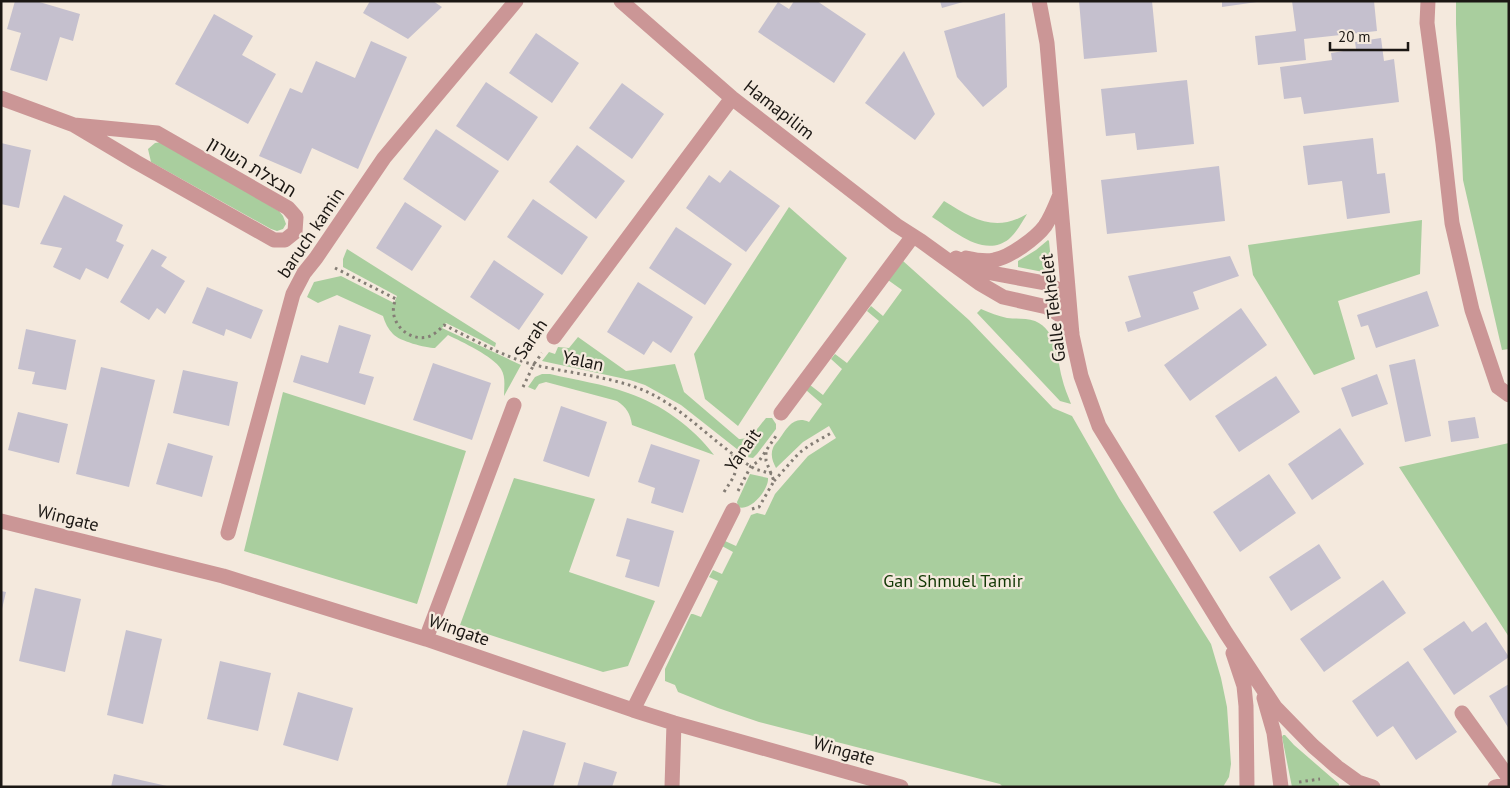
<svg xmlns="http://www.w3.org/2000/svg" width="1510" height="788" font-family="'PT Sans',Heebo,sans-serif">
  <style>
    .green { fill: #a9ce9e }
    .building { fill: #c5c0ce }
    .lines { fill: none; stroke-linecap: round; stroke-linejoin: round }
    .path { stroke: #847d75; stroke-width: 3; stroke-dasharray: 2.5 4; stroke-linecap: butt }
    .minor { stroke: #cb9696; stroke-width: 15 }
    .labels { text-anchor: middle; stroke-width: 4.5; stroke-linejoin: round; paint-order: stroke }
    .street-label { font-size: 18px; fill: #1b1713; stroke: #f4e9dd }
    .park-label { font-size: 18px; fill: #123804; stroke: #f4e9dd }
  </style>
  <rect width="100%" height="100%" fill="#f4e9dd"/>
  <path class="green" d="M 1456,1 L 1509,1 L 1509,349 L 1502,350 L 1463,180 L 1456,24 Z
    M 162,142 L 279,211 L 283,216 L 286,224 L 283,229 L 277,231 L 271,229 L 151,162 L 148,149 L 155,143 Z
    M 944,201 C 973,219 995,233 1027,214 C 1022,222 1017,232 1009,239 C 984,259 953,230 932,217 Z
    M 789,207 L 847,258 L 738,426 L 705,399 L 694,354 Z
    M 1422,220 L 1420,274 L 1338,301 L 1355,359 L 1314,375 L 1253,275 L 1248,245 Z
    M 1048,240 L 1049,241 L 1052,271 L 1048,273 L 1018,267 L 1018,261 L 1036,250 Z
    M 347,249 L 496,343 L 495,347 L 446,323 L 442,328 L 521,365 L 504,396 C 504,387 506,377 501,369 C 493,356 462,342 448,335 L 435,348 C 426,348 399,341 393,334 C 388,329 385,323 383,316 L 337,295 L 318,303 L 307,297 L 314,282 L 341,276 L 394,303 L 397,296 L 343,267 L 343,259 Z
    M 903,261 L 969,320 L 1053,408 L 1072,416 L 1119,498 L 1211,644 L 1221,678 L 1227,707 L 1231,764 L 1229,777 L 1223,787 L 1003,787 L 1000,784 L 759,722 L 718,708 L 678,692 L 675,685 L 665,681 L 665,669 L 691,614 L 693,614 L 701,617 L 718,581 L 709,577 L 713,570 L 722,574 L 733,552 L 722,546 L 725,541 L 736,546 L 751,515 L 757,513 L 765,515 L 775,494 L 808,456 L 836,438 L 829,426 L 803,442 L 776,468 C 773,462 770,455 773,448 C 774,445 778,441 780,438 C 787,428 794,415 809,422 L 822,404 L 806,390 L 810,385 L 823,395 L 842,369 L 831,359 L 835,354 L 847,363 L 879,321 L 867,311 L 871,306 L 883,316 L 902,290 L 888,280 Z
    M 981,309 C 990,313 998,316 1007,318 C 1016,319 1026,318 1035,321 C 1057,330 1057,358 1062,378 C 1064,387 1068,396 1071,404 L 1060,401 L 977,313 Z
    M 578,337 L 626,371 L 675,364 L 684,392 L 739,439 C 752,440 758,427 766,418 L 772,418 L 776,424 L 776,429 L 757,454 L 753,458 L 747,457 L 681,405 L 645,385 L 630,380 L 542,361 L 549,352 L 555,354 L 558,347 L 569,348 Z
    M 542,374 L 550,374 C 576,380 603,384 628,393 C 661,404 693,427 714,455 L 632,425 C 630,413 627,408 617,401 L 546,382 L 539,384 L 535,390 L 528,387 L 535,377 Z
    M 283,392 L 466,451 L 417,604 L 244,551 Z
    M 1509,443 L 1509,637 L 1399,467 Z
    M 750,474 L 768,478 C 769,489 751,512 738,507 L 737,502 Z
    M 514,478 L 595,499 L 569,572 L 655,601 L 628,666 L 603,672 L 460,625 Z
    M 1283,735 L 1285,735 L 1294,745 L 1339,784 L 1339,787 L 1292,787 L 1282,737 Z"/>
  <path class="building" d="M 15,1 L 36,1 L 80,14 L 73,41 L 60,37 L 47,81 L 10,70 L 21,33 L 7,29 Z
    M 370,1 L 433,1 L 442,7 L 408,39 L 363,13 Z
    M 794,1 L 817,1 L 866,34 L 834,83 L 758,32 L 778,2 L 789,9 Z
    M 940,1 L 963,1 L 963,2 L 942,8 Z
    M 1079,1 L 1152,1 L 1157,52 L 1084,59 Z
    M 1222,1 L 1257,1 L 1257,2 L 1222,7 Z
    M 1292,1 L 1374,1 L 1377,31 L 1304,39 L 1306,60 L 1258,65 L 1255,36 L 1296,31 Z
    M 1005,13 L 1007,87 L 983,107 L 957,77 L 944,31 Z
    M 214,14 L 253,36 L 242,55 L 276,74 L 248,124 L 175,84 Z
    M 536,33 L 579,63 L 552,103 L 509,73 Z
    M 1381,38 L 1384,61 L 1394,59 L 1399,102 L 1304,114 L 1301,97 L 1284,99 L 1280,67 L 1332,60 L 1331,53 L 1356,49 L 1355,42 Z
    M 371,41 L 407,57 L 358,169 L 312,148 L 301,174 L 259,156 L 290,88 L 302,93 L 316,61 L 355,78 Z
    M 904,51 L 935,114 L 915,140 L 865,103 Z
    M 1187,80 L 1194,144 L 1137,150 L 1135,133 L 1106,136 L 1101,89 Z
    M 486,82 L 538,117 L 508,161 L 456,126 Z
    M 622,83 L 664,114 L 632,159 L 589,128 Z
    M 436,129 L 499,171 L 465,221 L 403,179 Z
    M 1373,138 L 1377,174 L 1385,173 L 1390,213 L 1347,219 L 1342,181 L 1308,185 L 1303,146 Z
    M 1,143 L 31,150 L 19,208 L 1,204 Z
    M 577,145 L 625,181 L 596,219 L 549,182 Z
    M 1219,166 L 1225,221 L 1107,234 L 1101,180 Z
    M 730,170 L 780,206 L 746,252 L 686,208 L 709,175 L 720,183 Z
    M 64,195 L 123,225 L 116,241 L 124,245 L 108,279 L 86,268 L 80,280 L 53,267 L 62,248 L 40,244 Z
    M 533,199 L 588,237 L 562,275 L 507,237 Z
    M 405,202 L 442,226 L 412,271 L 376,248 Z
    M 676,227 L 732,264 L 705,305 L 649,268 Z
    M 152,249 L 167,257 L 161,266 L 185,281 L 165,314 L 157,308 L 149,320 L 120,302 Z
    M 1230,256 L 1239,276 L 1193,292 L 1199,309 L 1128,332 L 1125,322 L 1141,317 L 1128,276 Z
    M 494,260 L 544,294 L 519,330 L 470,297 Z
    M 638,282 L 693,317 L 671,353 L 653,341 L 644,355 L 607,332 Z
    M 207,287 L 263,310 L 251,339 L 226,329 L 224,336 L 192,323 Z
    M 1427,291 L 1439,326 L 1376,348 L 1368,325 L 1361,327 L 1357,315 Z
    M 1241,308 L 1267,345 L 1190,401 L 1164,365 Z
    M 339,325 L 371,335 L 359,373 L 374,377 L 365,405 L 293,382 L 301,355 L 328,363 Z
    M 26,329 L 76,340 L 66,390 L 32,384 L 35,372 L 18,369 Z
    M 1415,359 L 1431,436 L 1405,442 L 1389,365 Z
    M 433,363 L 491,383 L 472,440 L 413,420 Z
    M 101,367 L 155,380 L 129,487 L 76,474 Z
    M 183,370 L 238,382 L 229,426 L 173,413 Z
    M 1377,374 L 1388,404 L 1352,417 L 1341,388 Z
    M 1276,376 L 1300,412 L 1239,452 L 1215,416 Z
    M 561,406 L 607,422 L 589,477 L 543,461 Z
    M 18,412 L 68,424 L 59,463 L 8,450 Z
    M 1475,417 L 1479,438 L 1451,442 L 1448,421 Z
    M 1340,428 L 1364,464 L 1312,500 L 1288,464 Z
    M 168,443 L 213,456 L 202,497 L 156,484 Z
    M 651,444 L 700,460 L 683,513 L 651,503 L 655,488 L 638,482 Z
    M 1269,474 L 1296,513 L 1240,552 L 1213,512 Z
    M 627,518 L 674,531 L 659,587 L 625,577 L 630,560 L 616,556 Z
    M 1319,544 L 1341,578 L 1291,611 L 1269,577 Z
    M 1383,580 L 1406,613 L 1324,672 L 1300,639 Z
    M 35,588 L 81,599 L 65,672 L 19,661 Z
    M 1,591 L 6,592 L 2,609 L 1,609 Z
    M 1464,621 L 1472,632 L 1486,622 L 1509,657 L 1454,695 L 1423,649 Z
    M 126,630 L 162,639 L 143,724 L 107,715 Z
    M 220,661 L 271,673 L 258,731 L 207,719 Z
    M 1408,661 L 1457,732 L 1416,760 L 1393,726 L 1377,737 L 1352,701 Z
    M 1509,684 L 1509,729 L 1489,696 Z
    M 298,692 L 353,708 L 338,761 L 283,745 Z
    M 523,730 L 566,743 L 553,787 L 506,787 Z
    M 584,762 L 617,772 L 612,787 L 577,787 Z
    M 114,774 L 167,786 L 167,787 L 111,787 Z"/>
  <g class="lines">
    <path class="path" d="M 335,268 L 396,299 C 386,319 406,342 428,337 C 434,335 439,330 444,325 C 473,339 503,357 535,365 C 569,373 605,376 638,388 C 680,404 710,440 747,464 L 755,469 L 772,474
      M 523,387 L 534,364 L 542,353
      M 774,481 L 799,453 L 810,445 L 833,432
      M 738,491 L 751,466 L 759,461 L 778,433
      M 724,492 C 732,479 741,471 732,455
      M 752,509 L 759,507 L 774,481 L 766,461 L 766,451
      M 1299,782 L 1320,779"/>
    <path class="minor" d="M 621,1 L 732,98 L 896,225 L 921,241 L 979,283 L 1003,297 L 1047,307 L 1060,315 L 1072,333
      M 1039,1 L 1047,43 L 1072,335 L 1081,376 L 1099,426 L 1226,633 L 1275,707 L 1313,746 L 1337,767 L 1358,782 L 1373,787
      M 1428,1 L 1427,23 L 1443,143 L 1452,223 L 1472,310 L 1498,387 L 1509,395
      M 1,98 L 74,125 L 136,162 L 274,240 L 285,240 L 295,232 L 296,217 L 288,208 L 157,133 L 74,125
      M 956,258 L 986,272 L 1045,283 L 1057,289 L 1064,297 L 1068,306
      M 966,258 C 975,260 984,262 994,260 C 1009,258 1036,238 1045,226 C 1051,217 1055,207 1059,197
      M 554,337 L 732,98
      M 781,413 L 913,236
      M 1,521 L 223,576 L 426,639 L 633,710 L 674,723 L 901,787
      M 228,533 L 293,294 L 304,273 L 316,258 L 384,158 L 516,1
      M 426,639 L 514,405
      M 1233,653 L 1244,686 L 1246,706 L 1247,787
      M 1264,698 L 1274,733 L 1281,787
      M 633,710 L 733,510
      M 1462,713 L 1509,778
      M 672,787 L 674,723
      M 1495,787 L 1509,784"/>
  </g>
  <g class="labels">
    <g class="street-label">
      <text transform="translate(779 110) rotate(38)" y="6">Hamapilim</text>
      <text transform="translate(252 167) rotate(31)" y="6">חבצלת השרון</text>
      <text transform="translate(311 233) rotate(-56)" y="6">baruch kamin</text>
      <text transform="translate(1053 308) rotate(-97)" y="6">Galle Tekhelet</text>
      <text transform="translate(531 339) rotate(-56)" y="6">Sarah</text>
      <text transform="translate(583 361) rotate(12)" y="6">Yalan</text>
      <text transform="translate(743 450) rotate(-55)" y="6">Yanait</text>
      <text transform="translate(68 518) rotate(14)" y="6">Wingate</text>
      <text transform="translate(459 630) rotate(19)" y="6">Wingate</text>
      <text transform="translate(844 751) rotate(16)" y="6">Wingate</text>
    </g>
    <g class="park-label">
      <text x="953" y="587">Gan Shmuel Tamir</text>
    </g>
  </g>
  <rect width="1510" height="788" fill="none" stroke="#1b1713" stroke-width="5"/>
  <path d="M1330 42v8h78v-8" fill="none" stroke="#1b1713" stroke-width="2.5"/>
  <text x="1338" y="42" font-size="15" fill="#1b1713" stroke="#f4e9dd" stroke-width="4" paint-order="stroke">20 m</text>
</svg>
